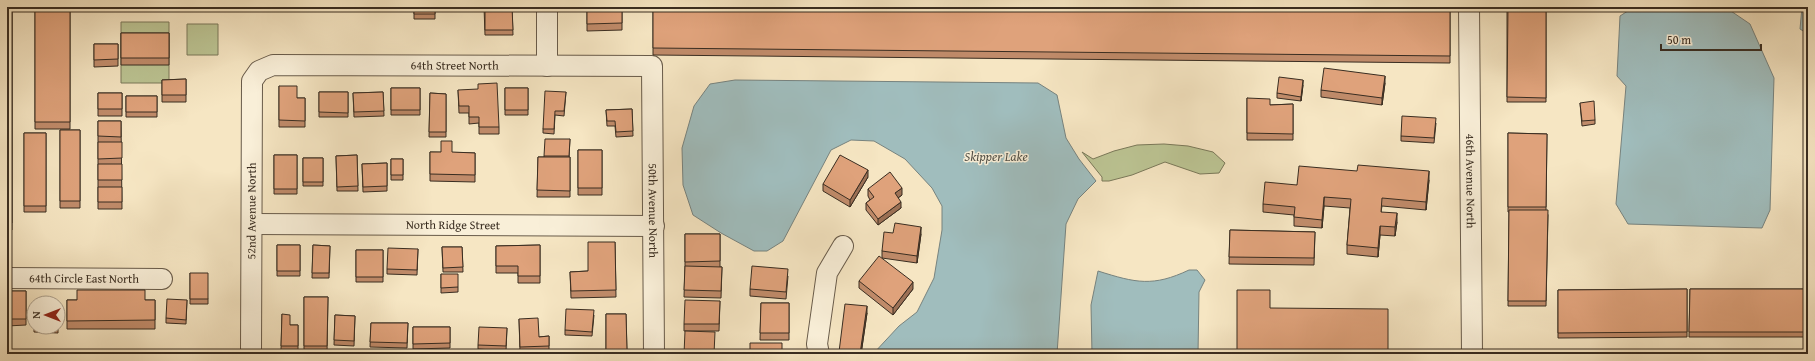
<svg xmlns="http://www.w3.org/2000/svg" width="1815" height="361" font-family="'Gentium Book Plus',serif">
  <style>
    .green { fill: #bcc594; stroke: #7a795a }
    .water { fill: #a0bdbd; stroke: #77837f }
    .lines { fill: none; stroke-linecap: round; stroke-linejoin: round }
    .minor-casing { stroke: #685b4a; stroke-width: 22 }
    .minor { stroke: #f9efd8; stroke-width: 20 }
    .wall { fill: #c08b6a; stroke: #392d21 }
    .shaded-wall { fill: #9c7156; stroke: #392d21 }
    .building { fill: #dfa27b; stroke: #392d21 }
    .labels { text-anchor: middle; stroke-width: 3; stroke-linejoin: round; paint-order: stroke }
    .street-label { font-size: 12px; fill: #392d21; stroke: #f9efd8 }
    .water-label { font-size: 13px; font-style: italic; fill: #535148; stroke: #f9efd8 }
  </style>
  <rect width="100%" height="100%" fill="#f6e6c3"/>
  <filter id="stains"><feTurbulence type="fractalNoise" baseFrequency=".005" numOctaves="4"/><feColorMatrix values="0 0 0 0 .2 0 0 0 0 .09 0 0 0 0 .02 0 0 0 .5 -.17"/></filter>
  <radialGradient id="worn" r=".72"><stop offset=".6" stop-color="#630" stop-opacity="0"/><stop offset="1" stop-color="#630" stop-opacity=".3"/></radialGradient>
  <path class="green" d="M 121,22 L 169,22 L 169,83 L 121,83 Z
    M 187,24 L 218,24 L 218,55 L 187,55 Z
    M 1164,144 L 1188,146 L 1213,152 L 1225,163 L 1219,173 L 1200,174 L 1165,162 L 1132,175 L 1109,181 L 1102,181 L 1102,177 L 1082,152 L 1093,159 L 1114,151 L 1137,145 Z"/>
  <path class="water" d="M 1634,7 L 1725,7 L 1750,24 L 1774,78 L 1770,210 L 1762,228 L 1628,224 L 1616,204 L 1626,86 L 1617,76 L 1620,16 Z
    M 1802,7 L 1808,7 L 1808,34 L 1800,29 Z
    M 735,80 L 1038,83 L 1057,95 L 1066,138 L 1079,159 L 1096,181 L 1078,199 L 1066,224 L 1057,354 L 873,354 L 899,326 L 917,312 L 934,278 L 942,230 L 942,206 L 932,188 L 905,159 L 874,141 L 851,140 L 831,150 L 783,241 L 767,251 L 754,251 L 721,233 L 693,215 L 683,185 L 682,148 L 694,106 L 710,84 Z
    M 1189,270 L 1197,270 L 1205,280 L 1199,292 L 1198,354 L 1092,354 L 1091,305 L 1098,271 C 1136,283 1153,287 1189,270 Z"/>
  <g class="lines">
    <defs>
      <g id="minor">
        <path id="s1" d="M 1469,7 L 1472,354"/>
        <path d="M 547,66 L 547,7"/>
        <path id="s2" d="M 252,224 L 654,226"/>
        <path id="s3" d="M 7,278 L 162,279"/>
        <path id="s4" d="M 251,354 L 252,81 L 259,71 L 273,65 L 652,66 L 654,354"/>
        <path d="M 819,354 L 817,344 L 827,273 L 843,246"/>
      </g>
    </defs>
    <use href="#minor" class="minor-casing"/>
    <use href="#minor" class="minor"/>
  </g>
  <path class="wall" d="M 7,7 L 12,7 L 12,230 L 7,230 Z
    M 35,7 L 70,7 L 70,129 L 35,129 Z
    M 414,7 L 435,7 L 435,19 L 414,19 Z
    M 484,7 L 512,7 L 513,35 L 485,35 Z
    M 587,7 L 622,7 L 622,30 L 587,31 Z
    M 653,7 L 1450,7 L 1450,63 L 653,55 Z
    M 1506,7 L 1546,7 L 1546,102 L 1507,102 L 1507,8 L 1506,8 Z
    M 121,33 L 169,33 L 169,65 L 121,65 Z
    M 94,44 L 118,44 L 118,66 L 94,67 Z
    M 186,79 L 186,102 L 162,102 L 162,80 Z
    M 1385,83 L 1382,105 L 1321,97 L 1321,90 Z
    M 1303,85 L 1301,101 L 1277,98 L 1277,93 Z
    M 279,86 L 297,98 L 305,98 L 305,127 L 279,127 Z
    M 391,88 L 420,88 L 420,115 L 391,115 Z
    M 505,88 L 528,88 L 528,115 L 505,115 Z
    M 458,90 L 499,127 L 499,134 L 479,134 L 479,123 L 469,124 L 469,113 L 459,113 Z
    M 319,92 L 348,92 L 348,117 L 319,117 Z
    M 383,92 L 384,116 L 354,117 L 353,93 Z
    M 566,92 L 564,116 L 555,115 L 554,134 L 543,133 L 543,129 Z
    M 98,93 L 122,93 L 122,116 L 98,116 Z
    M 430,93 L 446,94 L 446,137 L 429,137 Z
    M 126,96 L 157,96 L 157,117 L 126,117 Z
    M 1247,98 L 1270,105 L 1293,104 L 1293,140 L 1247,140 Z
    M 1580,103 L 1595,120 L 1595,124 L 1582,126 Z
    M 632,109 L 633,136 L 616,137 L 615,126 L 607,126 L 606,110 Z
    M 98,121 L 121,121 L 122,209 L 98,209 Z
    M 1436,123 L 1434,143 L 1401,141 L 1401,136 Z
    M 60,130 L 80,130 L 80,208 L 60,208 Z
    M 24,133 L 46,133 L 46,212 L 24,212 Z
    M 1508,133 L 1547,134 L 1546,210 L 1548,215 L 1546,306 L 1508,306 L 1509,212 L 1508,212 Z
    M 570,139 L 569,157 L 570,157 L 570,197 L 537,197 L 538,157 L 544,157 L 544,156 Z
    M 578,150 L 602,150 L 602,195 L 578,195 Z
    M 430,152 L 475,153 L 475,182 L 430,181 Z
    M 274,155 L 297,155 L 297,194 L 274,194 Z
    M 357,155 L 358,191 L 337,191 L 336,156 Z
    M 303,158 L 323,158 L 323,186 L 303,186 Z
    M 391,159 L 403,159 L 403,180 L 391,180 Z
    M 387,163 L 387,191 L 363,192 L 362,164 Z
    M 868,177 L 850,207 L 823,191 L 823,184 Z
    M 1429,180 L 1426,210 L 1382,206 L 1381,212 L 1397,222 L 1395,236 L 1380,235 L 1378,257 L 1347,254 L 1347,245 L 1350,208 L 1324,206 L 1322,228 L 1294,226 L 1294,215 L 1263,212 L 1263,204 L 1297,185 Z
    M 868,189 L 902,195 L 898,198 L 901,208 L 878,225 L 866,210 L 866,203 L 870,200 L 868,196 Z
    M 1230,230 L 1315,232 L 1314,265 L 1229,264 Z
    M 893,233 L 921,234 L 917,263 L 882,258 L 882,251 Z
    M 685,234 L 720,234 L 720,267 L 722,267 L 721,298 L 684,297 L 685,266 Z
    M 615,242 L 616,297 L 571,298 L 570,272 L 588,271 Z
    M 277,245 L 300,245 L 300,276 L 277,276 Z
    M 313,245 L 330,246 L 329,278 L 312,278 Z
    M 540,245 L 540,283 L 518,283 L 518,273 L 496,273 L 496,246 Z
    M 442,247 L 462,247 L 463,272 L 443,272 Z
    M 418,249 L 417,275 L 387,274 L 387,269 Z
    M 356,250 L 383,250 L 383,282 L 356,282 Z
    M 190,273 L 208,299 L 208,304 L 190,304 Z
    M 441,274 L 458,287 L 458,292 L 441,293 Z
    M 788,276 L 786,299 L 750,296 L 750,289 Z
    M 859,281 L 913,289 L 893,315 L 859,288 Z
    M 1687,289 L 1687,337 L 1558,338 L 1558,290 Z
    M 1690,289 L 1808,289 L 1808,337 L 1689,337 Z
    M 7,291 L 26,291 L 26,325 L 7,326 Z
    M 304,297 L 328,297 L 327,353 L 304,353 Z
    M 67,300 L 155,300 L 155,329 L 67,329 Z
    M 187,300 L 186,324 L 166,323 L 166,318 Z
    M 720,301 L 719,331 L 684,331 L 684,324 Z
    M 58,303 L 58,333 L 34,332 L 34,327 Z
    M 761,303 L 789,303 L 789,340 L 760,340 Z
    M 867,313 L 861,354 L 839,354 L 839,352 Z
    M 282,314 L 290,325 L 298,325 L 298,351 L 281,350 Z
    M 606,314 L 626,314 L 627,354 L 606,354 Z
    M 335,315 L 355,316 L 354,346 L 334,345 Z
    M 594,315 L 592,336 L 565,335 L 565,330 Z
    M 519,319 L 539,337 L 549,336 L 549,351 L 520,352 Z
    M 371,323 L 408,323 L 407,348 L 370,347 Z
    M 413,327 L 450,327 L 450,348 L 413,349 Z
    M 507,328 L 506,351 L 478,349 L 478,345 Z"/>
  <path class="shaded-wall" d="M 1385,76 L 1385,83 L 1382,105 L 1382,98 Z
    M 1303,80 L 1303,85 L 1301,101 L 1301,97 Z
    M 868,170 L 868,177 L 850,207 L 850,200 Z
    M 1429,171 L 1429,180 L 1426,210 L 1426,202 Z
    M 902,188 L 902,195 L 895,200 L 895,193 Z
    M 1324,197 L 1324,206 L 1322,228 L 1322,220 Z
    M 901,202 L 901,208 L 878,225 L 878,219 Z
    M 1397,213 L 1397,222 L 1395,236 L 1395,227 Z
    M 1380,226 L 1380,235 L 1378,257 L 1378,248 Z
    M 921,227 L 921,234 L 917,263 L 917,256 Z
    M 913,282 L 913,289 L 893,315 L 893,308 Z
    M 867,306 L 867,313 L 861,354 L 860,354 Z"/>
  <path class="building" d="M 7,7 L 12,7 L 12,223 L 7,223 Z
    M 35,7 L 70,7 L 70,122 L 35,122 Z
    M 414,7 L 435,7 L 435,14 L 414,14 Z
    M 485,7 L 512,7 L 513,30 L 485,30 Z
    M 587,7 L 622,7 L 622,23 L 587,24 Z
    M 653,7 L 1450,7 L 1450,56 L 653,48 Z
    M 1508,7 L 1546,7 L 1546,98 L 1507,97 Z
    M 121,33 L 169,33 L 169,58 L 121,58 Z
    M 94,44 L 118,44 L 118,59 L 94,60 Z
    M 1324,68 L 1385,76 L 1382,98 L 1321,90 Z
    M 1279,77 L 1303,80 L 1301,97 L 1277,93 Z
    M 186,79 L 186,95 L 162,95 L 162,80 Z
    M 497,83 L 499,127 L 479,127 L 479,117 L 469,117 L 469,106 L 459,106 L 458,90 L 478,89 L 478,84 Z
    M 279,86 L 297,86 L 297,98 L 305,98 L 305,121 L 279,120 Z
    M 391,88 L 420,88 L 420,110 L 391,110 Z
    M 505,88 L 528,88 L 528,110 L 505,110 Z
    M 545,91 L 566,92 L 564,111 L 555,111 L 554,129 L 543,129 Z
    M 319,92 L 348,92 L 348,113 L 319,112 Z
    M 383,92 L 384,111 L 354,112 L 353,93 Z
    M 98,93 L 122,93 L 122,109 L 98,109 Z
    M 430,93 L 446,94 L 446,132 L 429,132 Z
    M 126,96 L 157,96 L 157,112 L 126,112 Z
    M 1247,98 L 1270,99 L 1270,105 L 1293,104 L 1293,134 L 1247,133 Z
    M 1594,101 L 1595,120 L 1582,121 L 1580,103 Z
    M 632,109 L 633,131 L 616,132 L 615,121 L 607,121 L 606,110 Z
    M 1402,116 L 1436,118 L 1434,138 L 1401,136 Z
    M 98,121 L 121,121 L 121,137 L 98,136 Z
    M 60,130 L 80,130 L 80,201 L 60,201 Z
    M 24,133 L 46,133 L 46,206 L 24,206 Z
    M 1508,133 L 1547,134 L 1546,207 L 1508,207 Z
    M 545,139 L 570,139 L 569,156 L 544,156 Z
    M 441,141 L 452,141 L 452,152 L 475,153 L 475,175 L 430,174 L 430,152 L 441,152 Z
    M 98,142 L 122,142 L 122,158 L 98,159 Z
    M 578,150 L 602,150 L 602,188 L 578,188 Z
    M 274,155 L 297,155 L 297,189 L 274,189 Z
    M 357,155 L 358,186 L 337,187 L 336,156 Z
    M 840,155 L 868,170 L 850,200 L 823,184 Z
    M 538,157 L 570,157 L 570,191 L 537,190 Z
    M 303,158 L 323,158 L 323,182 L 303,182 Z
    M 391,159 L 403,159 L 403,175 L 391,175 Z
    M 387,163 L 387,186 L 363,187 L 362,164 Z
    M 98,164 L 122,164 L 122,180 L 98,180 Z
    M 1358,165 L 1429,171 L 1426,202 L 1382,198 L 1381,212 L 1397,213 L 1395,227 L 1380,226 L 1378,248 L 1347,245 L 1351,199 L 1324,197 L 1322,220 L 1294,217 L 1295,207 L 1263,204 L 1265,182 L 1297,185 L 1299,166 L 1357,171 Z
    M 890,172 L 902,188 L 895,193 L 901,202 L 878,219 L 866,203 L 874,197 L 868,189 Z
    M 98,187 L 122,187 L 122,202 L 98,202 Z
    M 1509,210 L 1548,210 L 1546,301 L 1508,301 Z
    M 895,223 L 921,227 L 917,256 L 882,251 L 884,232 L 893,233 Z
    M 1230,230 L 1315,232 L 1314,258 L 1229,257 Z
    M 685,234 L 720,234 L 720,261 L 685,262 Z
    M 588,242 L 615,242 L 616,290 L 571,291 L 570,272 L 588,271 Z
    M 277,245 L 300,245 L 300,271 L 277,271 Z
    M 313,245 L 330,246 L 329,273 L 312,273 Z
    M 540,245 L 540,276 L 518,276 L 518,266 L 496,266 L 496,246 Z
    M 442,247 L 462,247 L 463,267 L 443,268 Z
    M 388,248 L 418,249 L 417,270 L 387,269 Z
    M 356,250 L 383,250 L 383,277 L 356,277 Z
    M 879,256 L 913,282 L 893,308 L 859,281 Z
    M 685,266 L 722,267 L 721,291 L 684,290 Z
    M 752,266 L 788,269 L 786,292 L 750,289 Z
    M 190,273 L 208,273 L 208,299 L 190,299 Z
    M 441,274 L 458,274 L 458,287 L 441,288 Z
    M 1687,289 L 1687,332 L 1558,333 L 1558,290 Z
    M 1690,289 L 1808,289 L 1808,332 L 1689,332 Z
    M 77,290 L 145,290 L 145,300 L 155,300 L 155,320 L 67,321 L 67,300 L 77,300 Z
    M 1237,290 L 1270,290 L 1270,308 L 1388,309 L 1388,354 L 1237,354 Z
    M 7,291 L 26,291 L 26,319 L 7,319 Z
    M 304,297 L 328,297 L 327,346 L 304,346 Z
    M 167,299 L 187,300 L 186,320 L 166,318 Z
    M 685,300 L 720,301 L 719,324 L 684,324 Z
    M 58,303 L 58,328 L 34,328 L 34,327 L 58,327 Z
    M 761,303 L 789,303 L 789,333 L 760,333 Z
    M 845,304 L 867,306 L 860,354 L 854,354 L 839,352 Z
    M 566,309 L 594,310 L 592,332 L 565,330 Z
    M 282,314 L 290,315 L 290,325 L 298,325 L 298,346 L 281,346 Z
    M 606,314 L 626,314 L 627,350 L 606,350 Z
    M 335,315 L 355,316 L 354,341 L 334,340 Z
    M 538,318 L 539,337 L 549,336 L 549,346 L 520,347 L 519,319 Z
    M 371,323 L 408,323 L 407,343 L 370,342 Z
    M 413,327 L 450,327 L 450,343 L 413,344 Z
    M 479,327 L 507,328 L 506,346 L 478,345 Z
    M 685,331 L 715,332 L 714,354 L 684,354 Z
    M 750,343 L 782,343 L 782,352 L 792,352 L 792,354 L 750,354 Z"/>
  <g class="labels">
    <g class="street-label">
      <text dy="4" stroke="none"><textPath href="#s4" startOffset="482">64th Street North</textPath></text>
      <text dy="4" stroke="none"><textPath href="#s1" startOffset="174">46th Avenue North</textPath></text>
      <text dy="4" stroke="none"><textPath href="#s4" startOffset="824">50th Avenue North</textPath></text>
      <text dy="4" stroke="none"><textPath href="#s4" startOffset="143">52nd Avenue North</textPath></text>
      <text dy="4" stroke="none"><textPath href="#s2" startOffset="201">North Ridge Street</textPath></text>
      <text dy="4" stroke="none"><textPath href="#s3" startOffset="77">64th Circle East North</textPath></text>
    </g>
    <g class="water-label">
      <text x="996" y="161">Skipper Lake</text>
    </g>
  </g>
  <rect width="1815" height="361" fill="none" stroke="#f6e6c3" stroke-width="24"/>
  <rect x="8" y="8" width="1799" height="345" fill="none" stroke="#392d21" stroke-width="2"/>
  <rect x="12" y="12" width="1791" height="337" fill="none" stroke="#392d21"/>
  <g transform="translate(46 315) rotate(270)"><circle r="19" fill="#f9efd8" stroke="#aca18f"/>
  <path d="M0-3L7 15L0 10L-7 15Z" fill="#8f2418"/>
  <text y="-6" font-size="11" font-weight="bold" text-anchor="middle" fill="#392d21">N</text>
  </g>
  <path d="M1661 44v6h100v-6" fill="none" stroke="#392d21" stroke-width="2"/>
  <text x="1667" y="44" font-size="12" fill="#392d21" stroke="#f9efd8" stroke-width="3" paint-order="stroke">50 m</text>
  <rect width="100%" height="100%" filter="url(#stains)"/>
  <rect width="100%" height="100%" fill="url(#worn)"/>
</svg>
